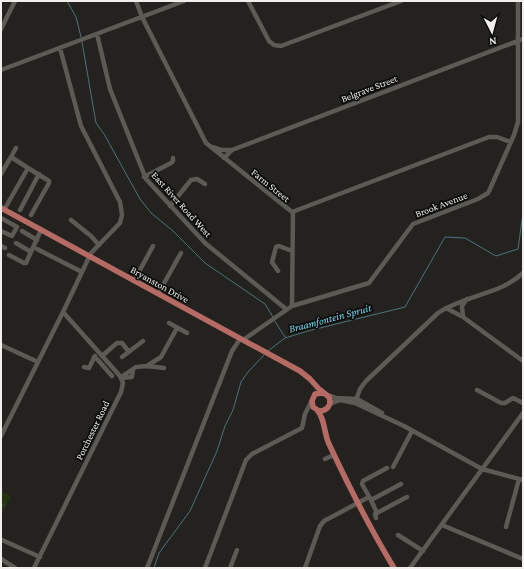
<svg xmlns="http://www.w3.org/2000/svg" width="524" height="569" font-family="'Crimson Pro',serif">
  <style>
    .grass { fill: url(#grass-tufts) }
    .lines { fill: none; stroke-linecap: round; stroke-linejoin: round }
    .stream { stroke: #4a747d; stroke-width: 1 }
    .minor { stroke: #5b5a55; stroke-width: 4.5 }
    .major { stroke: #b56b64; stroke-width: 5.5 }
    .labels { text-anchor: middle; stroke-width: 3.5; stroke-linejoin: round; paint-order: stroke }
    .street-label { font-size: 10px; fill: #f0efec; stroke: #0c0c0a }
    .water-label { font-size: 11px; font-style: italic; fill: #7cd3eb; stroke: #0c0c0a }
  </style>
  <defs>
    <pattern id="grass-tufts" width="24" height="20" patternUnits="userSpaceOnUse"><rect width="24" height="20" fill="#24320d"/><path d="M3 7l-1-3M5 7V3M7 7l1-3M15 17l-1-3M17 17v-4M19 17l1-3" fill="none" stroke="#394625"/></pattern>
  </defs>
  <rect width="100%" height="100%" fill="#24221e"/>
  <path class="grass" d="M 1,491 L 11,496 L 1,515 Z"/>
  <g class="lines">
    <path class="stream" d="M 67,1 L 76,17 L 81,37
      M 82,42 L 96,123 L 104,134 L 140,199 L 151,213 L 173,231 L 205,263 L 265,304 L 273,317
      M 274,320 L 285,337
      M 268,351 L 285,338 L 308,331 L 405,307 L 445,237 L 465,238 L 496,256 L 518,249 L 523,213
      M 154,568 L 159,553 L 190,511 L 217,451 L 225,426 L 233,410 L 241,382 L 248,372 L 264,355"/>
    <path class="minor" d="M 136,1 L 142,17 L 206,143 L 292,212 L 489,137 L 497,137 L 510,142
      M 248,1 L 269,41 L 274,45 L 281,46 L 401,1
      M 1,29 L 15,1
      M 97,34 L 110,89 L 146,179 L 205,243 L 286,309
      M 1,70 L 184,1
      M 212,147 L 221,150 L 232,150
      M 11,157 L 16,148
      M 224,158 L 232,150 L 523,39
      M 28,168 L 49,181 L 49,183 L 31,215
      M 1,174 L 11,157 L 28,168 L 4,210
      M 144,177 L 171,163 L 173,161 L 173,158
      M 170,206 L 191,180 L 197,179 L 205,184
      M 20,210 L 39,174
      M 1,218 L 17,227 L 12,236 L 1,231
      M 71,220 L 91,236 L 99,245
      M 22,231 L 37,240
      M 16,243 L 31,252
      M 1,246 L 5,248
      M 37,249 L 82,272
      M 9,255 L 24,263 L 26,263 L 41,230
      M 278,271 L 272,262 L 276,247 L 279,246 L 292,251
      M 134,281 L 153,246
      M 158,294 L 181,253
      M 292,306 L 293,212
      M 446,308 L 463,317 L 523,361
      M 463,317 L 462,306 L 467,299
      M 169,323 L 187,333
      M 243,340 L 292,306 L 369,283 L 413,224 L 478,199 L 488,193 L 490,189 L 514,135 L 518,122 L 518,1
      M 1,345 L 38,362
      M 102,356 L 117,343 L 122,343 L 129,352
      M 94,357 L 97,359 L 112,376
      M 122,357 L 143,341
      M 147,366 L 164,368
      M 84,367 L 89,368 L 95,356
      M 122,378 L 124,375 L 136,367 L 147,366 L 161,357 L 177,328
      M 122,378 L 132,377 L 133,370
      M 477,390 L 501,403 L 505,403 L 513,398 L 523,403
      M 327,395 L 336,398 L 357,399 L 382,413
      M 355,403 L 360,389 L 366,381 L 438,313 C 464,295 500,295 523,273
      M 329,405 L 334,402 L 340,400 L 355,403 L 404,426 L 482,469 L 523,480
      M 1,436 L 63,312 L 91,253 L 120,223 L 122,215 L 120,202 L 81,126 L 60,48
      M 325,459 L 334,455
      M 393,467 L 412,431
      M 387,468 L 363,481 L 362,484 L 371,500 L 401,484
      M 371,500 L 377,513
      M 376,518 L 375,514 L 407,497
      M 442,525 L 523,559
      M 506,527 L 519,479
      M 398,535 L 423,551
      M 2,540 L 40,557
      M 1,559 L 15,568
      M 34,568 L 121,392 L 123,383 L 120,376 L 63,312
      M 147,568 L 232,351 L 240,339
      M 205,568 L 246,460 L 252,454 L 302,428 L 305,414 L 311,402
      M 230,568 L 237,550
      M 305,568 L 320,526 L 324,521 L 369,497
      M 410,568 L 523,413"/>
    <path class="major" d="M 1,208 L 300,371 L 310,379 L 319,389 L 329,397 C 332,405 327,411 319,411 L 313,407 L 312,401 L 315,394 L 323,393
      M 317,410 C 325,418 324,434 329,444 C 349,487 370,528 394,568"/>
  </g>
  <g class="labels">
    <g class="street-label">
      <text transform="translate(369 88) rotate(-21)" y="4">Belgrave Street</text>
      <text transform="translate(271 185) rotate(39)" y="4">Farm Street</text>
      <text transform="translate(182 204) rotate(48)" y="4">East River Road West</text>
      <text transform="translate(441 204) rotate(-21)" y="4">Brook Avenue</text>
      <text transform="translate(160 284) rotate(29)" y="4">Bryanston Drive</text>
      <text transform="translate(92 430) rotate(-64)" y="4">Porchester Road</text>
    </g>
    <g class="water-label">
      <text transform="translate(330 318) rotate(-15)" y="4">Braamfontein Spruit</text>
    </g>
  </g>
  <rect width="524" height="569" fill="none" stroke="#f0efec" stroke-width="4"/>
  <g transform="translate(492 32) rotate(174)" stroke="#0c0c0a" stroke-width="3" paint-order="stroke">
  <path d="M0-3L7 15L0 10L-7 15Z" fill="#f0efec"/>
  <text y="-6" font-size="11" font-weight="bold" text-anchor="middle" fill="#f0efec">N</text>
  </g>
</svg>
